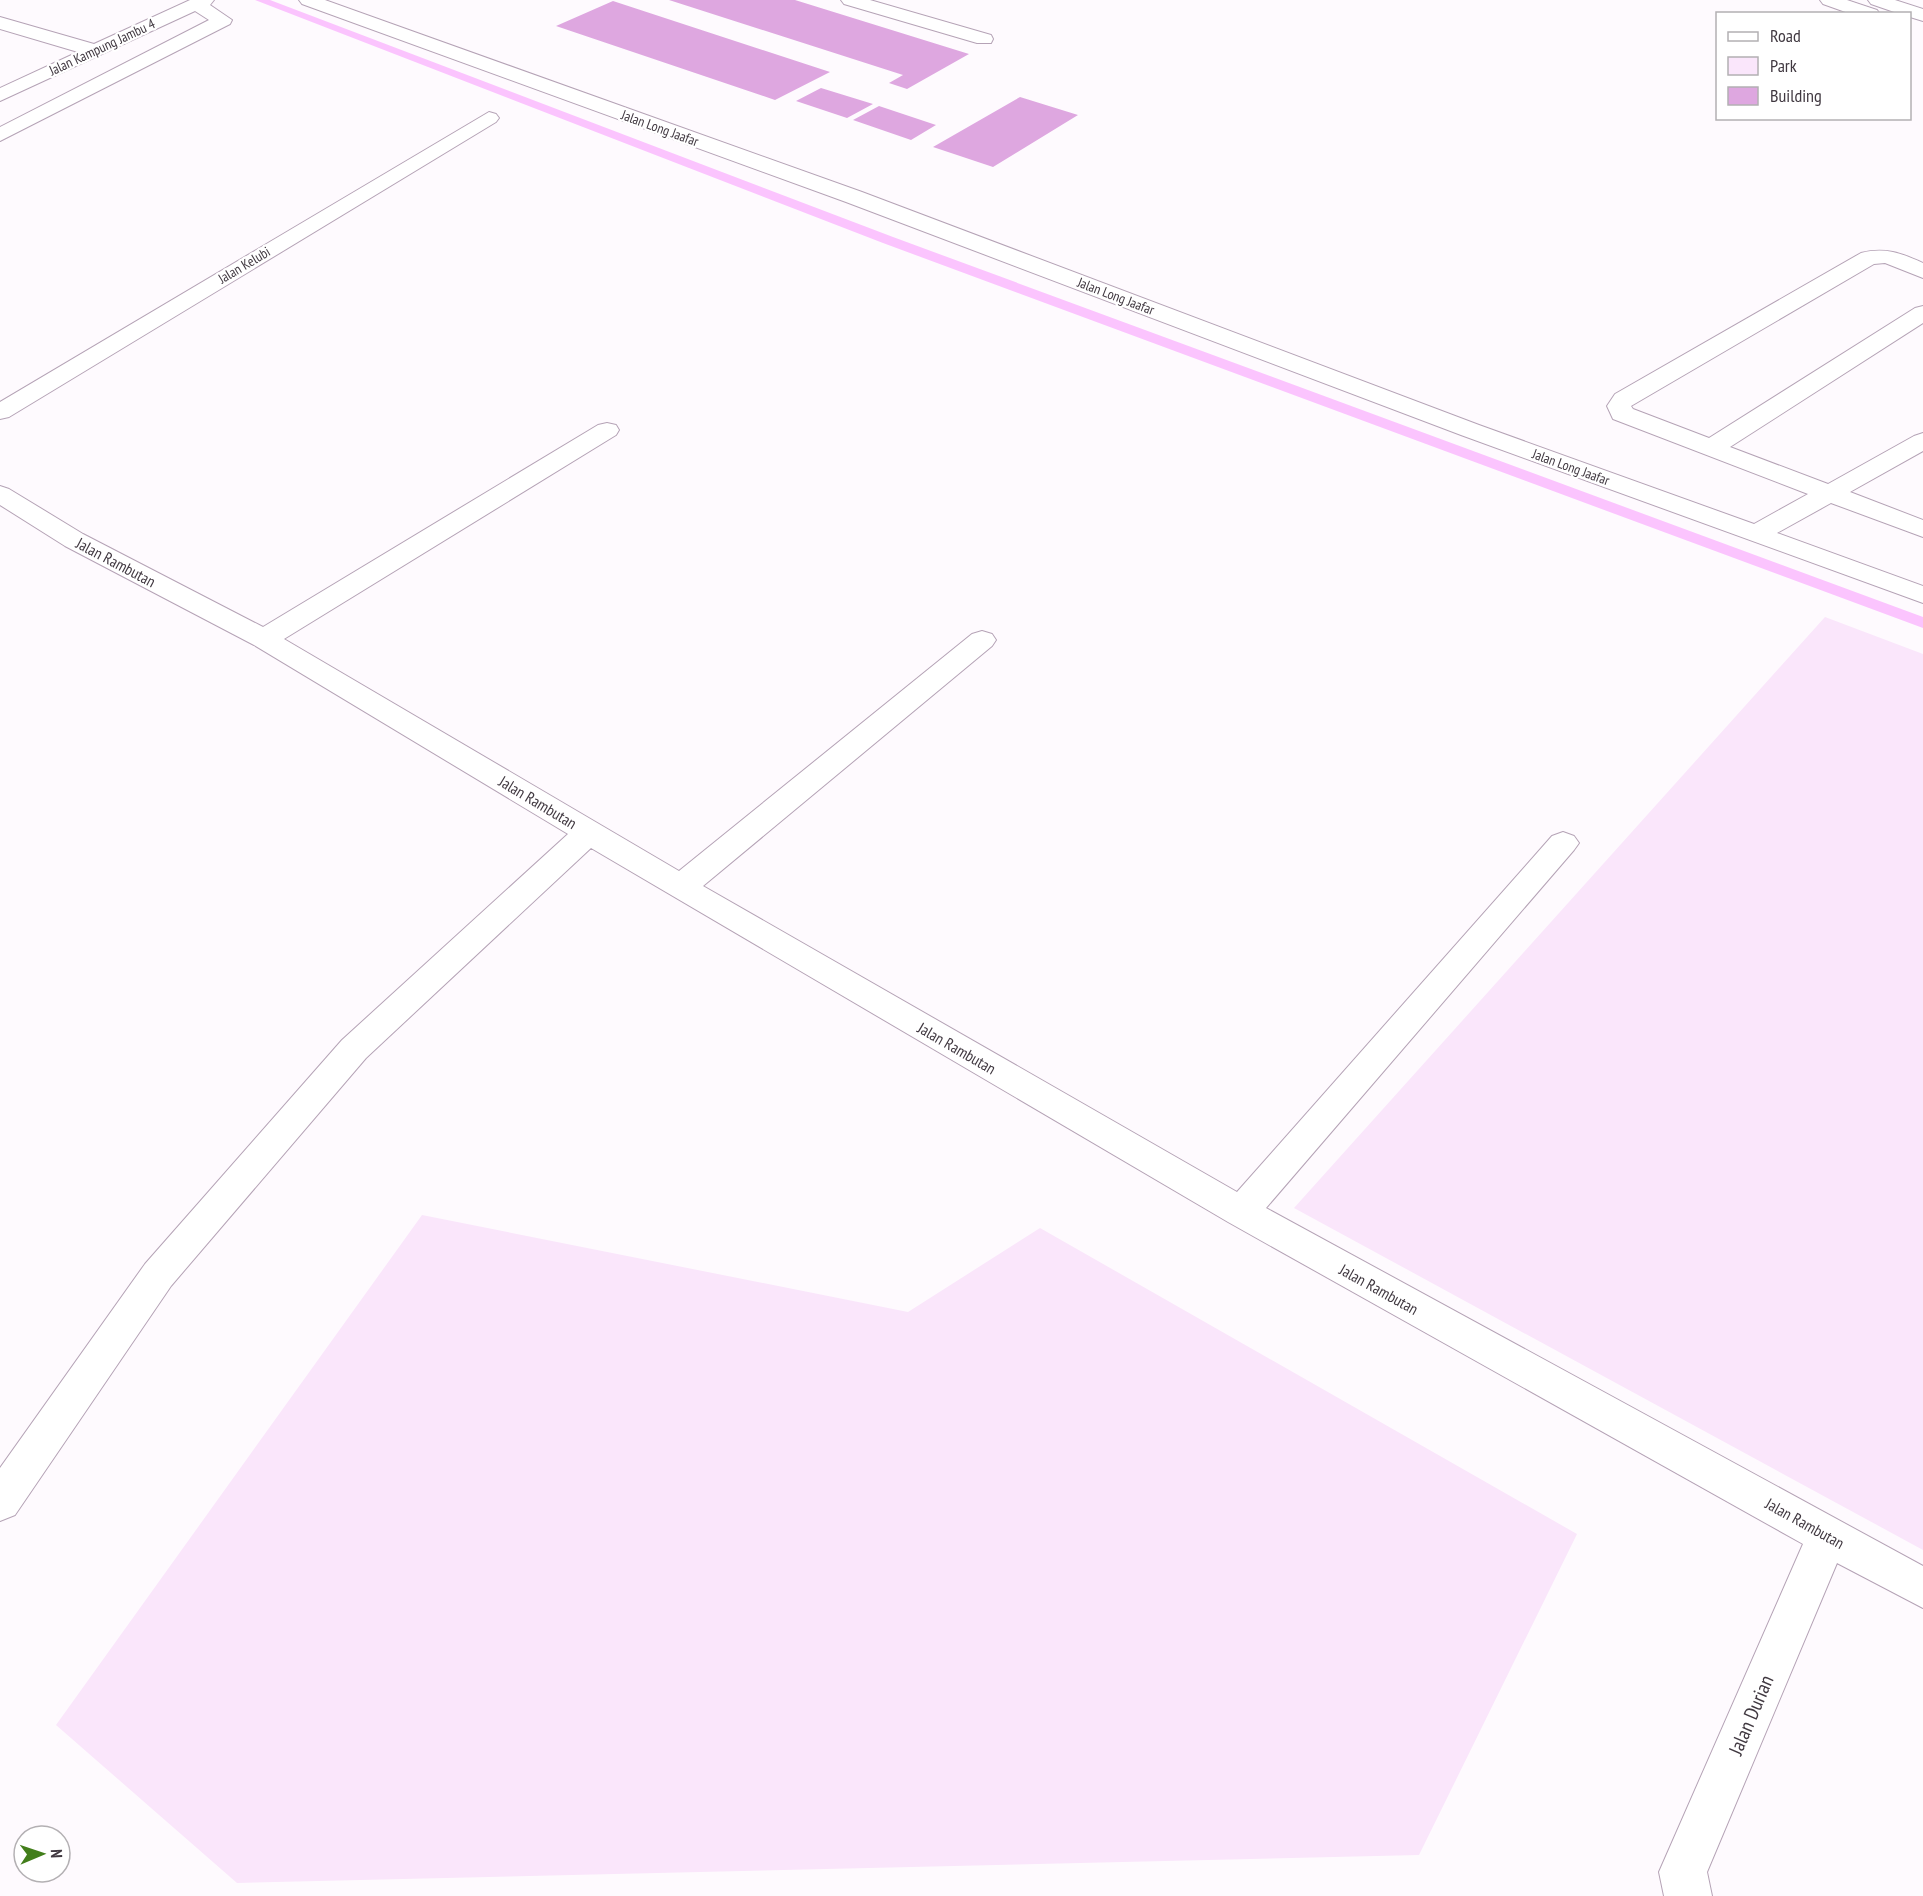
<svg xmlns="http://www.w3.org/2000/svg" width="1923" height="1896" font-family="'PT Sans Narrow',sans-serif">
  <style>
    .green { fill: #fae6fb }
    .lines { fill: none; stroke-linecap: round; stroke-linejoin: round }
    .stream { fill: #fbc4fe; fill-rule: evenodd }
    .building { fill: #dea7e0 }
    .minor-casing { stroke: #b5a3b6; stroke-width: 2 }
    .minor { fill: #fff; fill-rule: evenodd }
    .labels { text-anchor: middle; stroke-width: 4.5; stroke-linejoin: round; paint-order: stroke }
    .far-street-label { font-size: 14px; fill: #413941; stroke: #fff }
    .street-label { font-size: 16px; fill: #413941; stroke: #fff }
    .near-street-label { font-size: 20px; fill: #413941; stroke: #fff }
  </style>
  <rect width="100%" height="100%" fill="#fefafe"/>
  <path class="green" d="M 1825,617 L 1923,654 L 1923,1550 L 1294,1208 Z
    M 422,1215 L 908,1312 L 1040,1228 L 1577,1534 L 1419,1855 L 237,1883 L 56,1725 Z"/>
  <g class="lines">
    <path class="stream" d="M 255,0 L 270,0 L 893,237 L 1923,617 L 1923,628 L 883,243 Z"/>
  </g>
  <path class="building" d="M 669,0 L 795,0 L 969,54 L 907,89 L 889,83 L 903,75 Z
    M 613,1 L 830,72 L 775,100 L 556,26 Z
    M 821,88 L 873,104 L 847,118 L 796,101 Z
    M 1020,97 L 1078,115 L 993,167 L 933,147 Z
    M 879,106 L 936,125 L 911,140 L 853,120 Z"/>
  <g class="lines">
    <defs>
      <path id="minor" d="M 190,0 L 214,0 L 210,5 L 232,20 L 230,24 L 0,141 L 0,127 L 209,20 L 195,11 L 0,101 L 0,88 L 78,52 L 0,29 L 0,17 L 94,44 Z
        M 299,0 L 325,0 L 862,192 L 1479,425 L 1754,524 L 1808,494 L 1613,419 L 1607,406 L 1615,394 L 1861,253 C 1885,247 1901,253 1923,263 L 1923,278 L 1885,263 L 1874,264 L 1631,406 L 1633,409 L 1709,438 L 1915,308 L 1923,306 L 1923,323 L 1730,447 L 1828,484 L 1914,436 L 1923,433 L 1923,451 L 1850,492 L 1923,520 L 1923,537 L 1831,503 L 1777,533 L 1923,586 L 1923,603 L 1461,435 L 846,202 L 302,4 Z
        M 841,0 L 870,0 L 991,35 L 993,39 L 991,43 L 977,43 L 844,4 Z
        M 1820,0 L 1847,0 L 1877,10 L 1880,14 L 1851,14 L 1823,4 Z
        M 1868,0 L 1895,0 L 1923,9 L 1923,21 L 1910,17 L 1910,14 L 1900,14 L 1871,4 Z
        M 489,112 L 496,114 L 499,118 L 496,122 L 9,417 L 0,419 L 0,402 Z
        M 607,423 L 616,425 L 619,430 L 616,435 L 284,639 L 679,871 L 972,634 L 982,631 L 992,634 L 996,640 L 992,646 L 703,886 L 1237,1192 L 1552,836 L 1563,832 L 1574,836 L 1579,843 L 1574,850 L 1266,1208 L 1923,1566 L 1923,1608 L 1837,1563 L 1707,1872 L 1712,1896 L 1664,1896 L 1659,1872 L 1803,1544 L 1228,1222 L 591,848 L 366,1058 L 171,1286 L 15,1515 L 0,1521 L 0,1468 L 145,1264 L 342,1040 L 568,834 L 254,645 L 65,546 L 0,505 L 0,486 L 9,489 L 83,534 L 263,627 L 598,425 Z"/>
    </defs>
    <use href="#minor" class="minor-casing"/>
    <use href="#minor" class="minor"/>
  </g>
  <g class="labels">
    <g class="far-street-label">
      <text transform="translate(102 47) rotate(-25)" y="5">Jalan Kampung Jambu 4</text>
      <text transform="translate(660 128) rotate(20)" y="5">Jalan Long Jaafar</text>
      <text transform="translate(244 265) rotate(-31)" y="5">Jalan Kelubi</text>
      <text transform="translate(1116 296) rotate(21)" y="5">Jalan Long Jaafar</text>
      <text transform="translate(1571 467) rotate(20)" y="5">Jalan Long Jaafar</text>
    </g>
    <g class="street-label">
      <text transform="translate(116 562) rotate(28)" y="6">Jalan Rambutan</text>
      <text transform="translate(538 802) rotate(31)" y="6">Jalan Rambutan</text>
      <text transform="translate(957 1048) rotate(30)" y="6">Jalan Rambutan</text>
      <text transform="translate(1379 1289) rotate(29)" y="6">Jalan Rambutan</text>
      <text transform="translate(1805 1523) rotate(29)" y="6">Jalan Rambutan</text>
    </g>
    <g class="near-street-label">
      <text transform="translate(1751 1715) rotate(-67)" y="7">Jalan Durian</text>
    </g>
  </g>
  <rect x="1716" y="12" width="195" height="108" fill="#ffffff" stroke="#b3b0b3" stroke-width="1.5"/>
  <rect x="1728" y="32" width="30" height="9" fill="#ffffff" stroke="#b3b0b3" stroke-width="1.5"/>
  <text x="1770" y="42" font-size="18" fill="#413941">Road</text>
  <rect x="1728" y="57" width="30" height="18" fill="#fae6fb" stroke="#b3b0b3" stroke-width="1.5"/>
  <text x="1770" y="72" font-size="18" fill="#413941">Park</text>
  <rect x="1728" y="87" width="30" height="18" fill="#dea7e0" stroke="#b3b0b3" stroke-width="1.5"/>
  <text x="1770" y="102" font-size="18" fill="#413941">Building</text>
  <g transform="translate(42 1854) rotate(88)"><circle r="28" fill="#ffffff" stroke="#b3b0b3" stroke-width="1.5"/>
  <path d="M0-4.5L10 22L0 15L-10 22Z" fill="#427e1b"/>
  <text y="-9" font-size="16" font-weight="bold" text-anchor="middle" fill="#413941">N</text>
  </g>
</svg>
